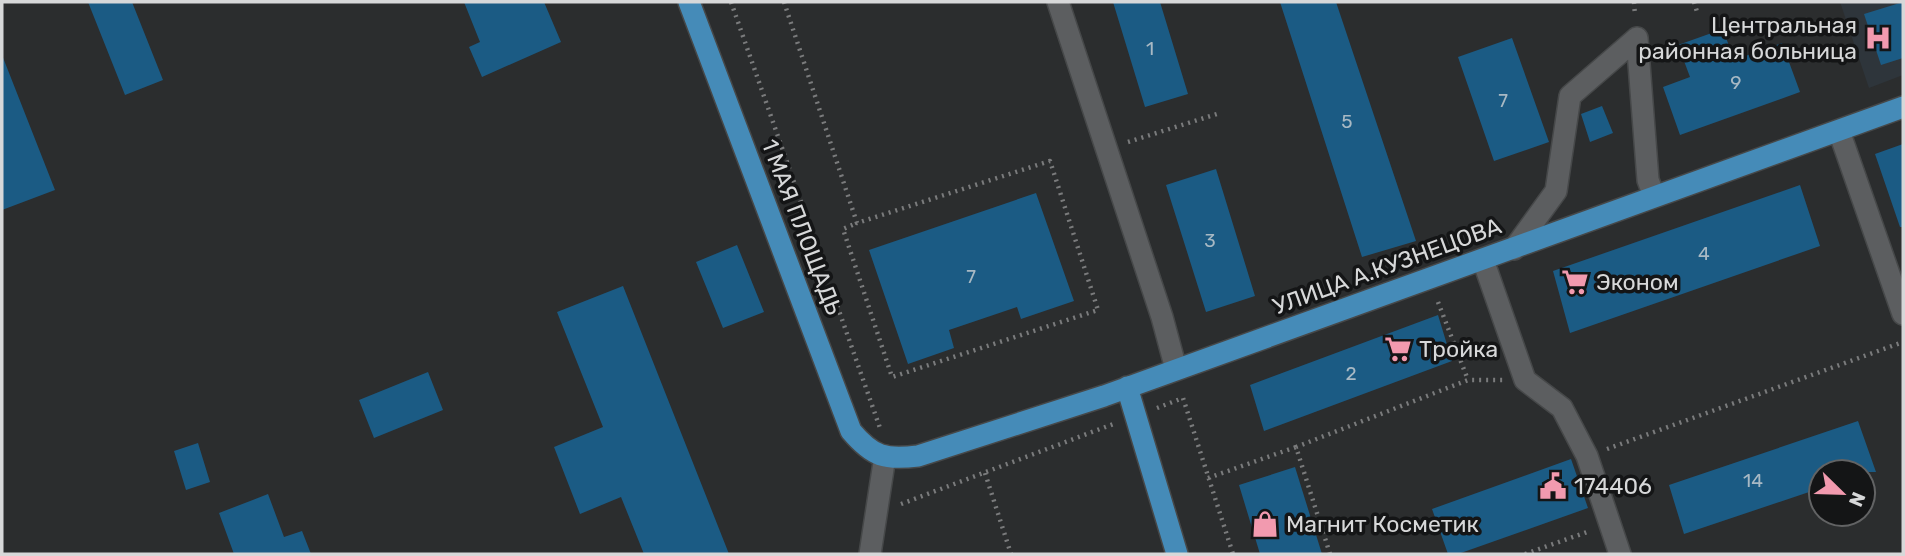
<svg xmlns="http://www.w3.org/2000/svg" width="1905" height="556" font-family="Rubik,sans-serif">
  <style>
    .built { fill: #2e353b }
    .building { fill: #1b5b84 }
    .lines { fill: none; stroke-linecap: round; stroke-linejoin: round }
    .minor-casing { stroke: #464849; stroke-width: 24 }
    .major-casing { stroke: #464849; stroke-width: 24 }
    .path { stroke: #7a7b7c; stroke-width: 4.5; stroke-dasharray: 2 5; stroke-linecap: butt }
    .minor { stroke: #5c5e60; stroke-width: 21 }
    .major { stroke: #458bb8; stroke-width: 21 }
    .labels { text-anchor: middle; stroke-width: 7; stroke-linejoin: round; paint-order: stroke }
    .number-label { font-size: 19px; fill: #a8b9c4 }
    .poi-label { font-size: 23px; fill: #d7d8d9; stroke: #141516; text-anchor: start }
    .street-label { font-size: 23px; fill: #d7d8d9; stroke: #141516 }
  </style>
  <rect width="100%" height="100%" fill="#2b2d2e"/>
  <path class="built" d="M 1840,2 L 1903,2 L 1903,75 L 1869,88 Z"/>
  <path class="building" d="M 88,2 L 132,2 L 163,80 L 125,95 Z
    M 464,2 L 544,2 L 561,42 L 482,77 L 469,47 L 480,42 Z
    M 1113,2 L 1160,2 L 1188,94 L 1145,107 Z
    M 1280,2 L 1336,2 L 1416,241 L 1362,257 Z
    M 1903,2 L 1903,58 L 1881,65 L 1864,14 Z
    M 1723,29 L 1734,60 L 1782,43 L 1800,92 L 1680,135 L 1663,87 L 1690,77 L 1678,45 Z
    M 1512,38 L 1549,142 L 1494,161 L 1458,57 Z
    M 2,55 L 55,190 L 2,210 Z
    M 1602,106 L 1613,133 L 1590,142 L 1581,114 Z
    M 1903,144 L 1903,227 L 1900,227 L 1875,154 Z
    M 1216,169 L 1255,296 L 1206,312 L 1166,185 Z
    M 1800,185 L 1820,246 L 1570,333 L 1553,271 Z
    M 1036,193 L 1074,301 L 1021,319 L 1017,307 L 949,330 L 954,348 L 908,364 L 869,250 Z
    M 737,245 L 764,312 L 723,328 L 696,262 Z
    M 623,286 L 729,554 L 644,554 L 621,497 L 580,514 L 554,447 L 603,427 L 557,312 Z
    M 1438,315 L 1452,361 L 1264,431 L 1250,385 Z
    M 428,372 L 443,410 L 374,438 L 359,400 Z
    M 1858,421 L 1876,472 L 1821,472 L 1821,488 L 1684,534 L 1669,485 Z
    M 198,443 L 210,482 L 186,490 L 174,451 Z
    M 1571,459 L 1588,508 L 1458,554 L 1448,554 L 1432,509 Z
    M 1295,467 L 1322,554 L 1260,554 L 1239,485 Z
    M 268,494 L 284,537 L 302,531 L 311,554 L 234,554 L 219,513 Z"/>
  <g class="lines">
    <defs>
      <path id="minor" d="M 1058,2 L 1162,317 L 1176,369
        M 1637,38 L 1648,180 L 1654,196
        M 1839,131 L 1903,314
        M 1514,249 L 1556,191 L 1570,96 L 1637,38
        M 1483,260 L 1525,380 L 1562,408 L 1587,456 L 1620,554
        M 870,554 L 885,456"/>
      <path id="major" d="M 689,2 L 851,431 C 873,457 885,460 918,456 L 1104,396 L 1903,107
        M 1127,387 L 1177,554"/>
    </defs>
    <use href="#minor" class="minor-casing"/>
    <use href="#major" class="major-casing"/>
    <path class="path" d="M 731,2 L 880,428
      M 784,2 L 857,223 L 1050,161 L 1098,310 L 892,377 L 843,229 L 857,223
      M 1634,2 L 1635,16
      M 1694,2 L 1698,15
      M 1128,142 L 1220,113
      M 1438,302 L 1468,380
      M 1157,408 L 1183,398 L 1233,554
      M 1607,449 L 1903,342
      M 985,473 L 1011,554
      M 1208,478 L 1296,447
      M 901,504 L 1116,423
      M 1330,554 L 1296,447 L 1468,380 L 1503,380
      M 1525,554 L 1590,531"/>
    <use href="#minor" class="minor"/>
    <use href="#major" class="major"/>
  </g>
  <defs>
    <symbol id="hospital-bare" viewBox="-9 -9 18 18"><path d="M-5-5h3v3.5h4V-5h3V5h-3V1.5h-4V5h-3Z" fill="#f29aaf" stroke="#141516" stroke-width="2.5" paint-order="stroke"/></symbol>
    <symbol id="supermarket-bare" viewBox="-9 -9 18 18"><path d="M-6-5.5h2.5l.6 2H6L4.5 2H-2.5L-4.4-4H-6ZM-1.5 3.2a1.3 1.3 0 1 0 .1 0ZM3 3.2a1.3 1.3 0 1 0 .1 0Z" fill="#f29aaf" stroke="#141516" stroke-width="2.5" paint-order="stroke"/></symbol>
    <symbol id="civic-bare" viewBox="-9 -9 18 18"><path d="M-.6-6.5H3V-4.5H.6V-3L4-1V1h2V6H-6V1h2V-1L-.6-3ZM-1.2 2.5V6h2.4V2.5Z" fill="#f29aaf" stroke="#141516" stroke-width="2.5" paint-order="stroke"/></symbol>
    <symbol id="shop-bare" viewBox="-9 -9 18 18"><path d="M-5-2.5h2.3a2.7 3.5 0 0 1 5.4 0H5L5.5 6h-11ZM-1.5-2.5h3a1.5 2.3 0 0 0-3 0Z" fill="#f29aaf" stroke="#141516" stroke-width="2.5" paint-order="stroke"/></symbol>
  </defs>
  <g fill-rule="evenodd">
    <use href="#hospital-bare" x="1859" y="19" width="38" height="38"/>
    <use href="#supermarket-bare" x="1556" y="263" width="38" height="38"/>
    <use href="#supermarket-bare" x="1379" y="330" width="38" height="38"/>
    <use href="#civic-bare" x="1534" y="467" width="38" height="38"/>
    <use href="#shop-bare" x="1246" y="505" width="38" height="38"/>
  </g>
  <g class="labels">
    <g class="number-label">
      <text x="1150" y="55">1</text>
      <text x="1736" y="89">9</text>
      <text x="1503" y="107">7</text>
      <text x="1347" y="128">5</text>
      <text x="1210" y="247">3</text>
      <text x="1704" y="260">4</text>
      <text x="971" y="283">7</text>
      <text x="1351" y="380">2</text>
      <text x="1753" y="487">14</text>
    </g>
    <g class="poi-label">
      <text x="1857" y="33" text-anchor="end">Центральная<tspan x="1857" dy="26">районная больница</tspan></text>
      <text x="1596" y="290">Эконом</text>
      <text x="1419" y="357">Тройка</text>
      <text x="1574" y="494">174406</text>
      <text x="1286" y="532">Магнит Косметик</text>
    </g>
    <g class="street-label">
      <text transform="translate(802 227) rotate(69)" y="8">1 МАЯ ПЛОЩАДЬ</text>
      <text transform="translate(1387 266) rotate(-20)" y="8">УЛИЦА А.КУЗНЕЦОВА</text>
    </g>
  </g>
  <rect width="1905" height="556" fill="none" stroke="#d7d8d9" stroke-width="7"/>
  <g transform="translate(1842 493) rotate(113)"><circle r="33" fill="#141516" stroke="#626364" stroke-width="2"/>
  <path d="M0-5L12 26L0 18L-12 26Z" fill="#f29aaf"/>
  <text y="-10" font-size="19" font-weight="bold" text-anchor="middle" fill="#d7d8d9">N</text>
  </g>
</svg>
